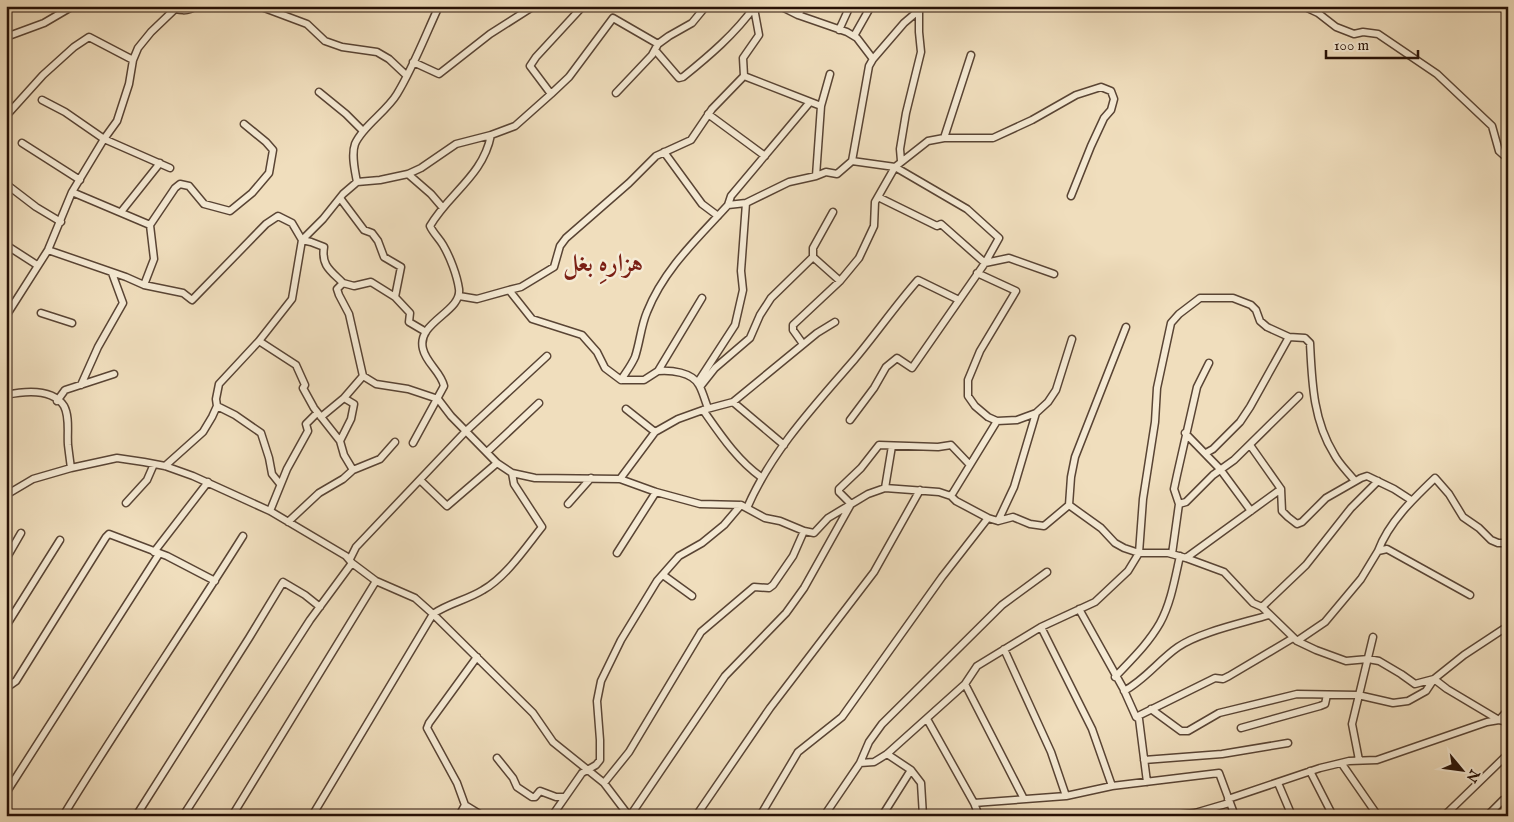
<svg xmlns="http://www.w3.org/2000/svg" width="1514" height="822" font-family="'IM FELL English',Amiri,serif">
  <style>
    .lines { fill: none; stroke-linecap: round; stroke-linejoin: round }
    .minor-casing { stroke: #594434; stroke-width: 9 }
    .minor { stroke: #f5ead4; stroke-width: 6 }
    .labels { text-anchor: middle; stroke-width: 5; stroke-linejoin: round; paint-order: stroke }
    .district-label { font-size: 25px; font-weight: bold; fill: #7a1f14; stroke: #f5ead4 }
  </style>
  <rect width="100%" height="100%" fill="#f0debd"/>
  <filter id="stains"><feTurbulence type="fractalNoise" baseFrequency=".004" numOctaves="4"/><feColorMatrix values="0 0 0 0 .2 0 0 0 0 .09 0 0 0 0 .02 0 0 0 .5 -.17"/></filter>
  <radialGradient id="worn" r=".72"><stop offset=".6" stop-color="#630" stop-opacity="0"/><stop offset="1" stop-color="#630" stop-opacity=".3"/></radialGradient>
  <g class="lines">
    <defs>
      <path id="minor" d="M 170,6 C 178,11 188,12 196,6
        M 259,6 L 307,24 L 325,41 L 342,47 L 377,52 L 389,59 L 406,75
        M 780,6 L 798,15 L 847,32 L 857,38 L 873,59
        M 1303,6 L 1318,13 L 1336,27 L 1354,34 L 1363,32 L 1378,34 L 1437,74 L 1492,126 L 1499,151 L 1508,159
        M 798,15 L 803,6
        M 839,30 L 850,6
        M 854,36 L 871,6
        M 6,37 L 44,23 L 73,6
        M 655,50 L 679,78 L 683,77 C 709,56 735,34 755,6
        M 413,62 L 439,74 L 490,34 L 534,6
        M 744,76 L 821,106
        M 319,92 L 346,114 L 363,131
        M 616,93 L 652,55 L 658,44 L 669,36 L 692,23 L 706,6
        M 551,94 L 530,66 L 536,57 L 583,6
        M 42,100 L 65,112 L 104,139 L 170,168
        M 708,114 L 765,156
        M 6,116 L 43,75 L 74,47 L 89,37 L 133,60
        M 491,135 L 515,126 L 551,94 L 569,77 L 613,18 L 658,44
        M 944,138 L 971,55
        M 22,143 L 80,180
        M 664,152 L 702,204 L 718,216
        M 852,161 L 869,66 L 873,59 L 904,23 L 924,6
        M 901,161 L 900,149 L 906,113 L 921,52 L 919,32 L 919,11
        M 408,174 L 431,194 L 443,208
        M 816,176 L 821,106 L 830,74
        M 357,182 C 355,171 351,155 355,144 C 362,127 387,111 397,94 C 413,68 426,34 439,6
        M 6,184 L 36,207 L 61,222
        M 72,192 L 150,225 L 154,259 L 144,285
        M 878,197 L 937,226 L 941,224 L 985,263 L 1009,258 L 1054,274
        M 340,198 L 364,230 L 372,233 L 378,241 L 384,257 L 401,267 L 395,297
        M 728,205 L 731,196 L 810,102
        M 121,212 L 160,163
        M 833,212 L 813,248 L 813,257 L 840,281
        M 150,225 L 175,188 L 180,184 L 189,186 L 204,204 L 230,211 L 252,193 L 269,173 L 273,150 L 266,142 L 244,124
        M 302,240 L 311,242 L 324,247 C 321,266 331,271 343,283 L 337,289 L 339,295 L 349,314 L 363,376 L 376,384 L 408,389 L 438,399 L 451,416 L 497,463 L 512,473 L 535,478 L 620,479 L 656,492 L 700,504 L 741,505 L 765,518 L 780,521 L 804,531 L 814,533 L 828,518 L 868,494 L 885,488 L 939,492 L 951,496 L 956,501 L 988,518 L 998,521 L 1013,517 L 1030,524 L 1044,526 L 1069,505
        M 6,245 L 37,265
        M 48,250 L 126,277 L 144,285 L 183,293 L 192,300 L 266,224 L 278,216 L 292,223 L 302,240
        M 977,273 L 1016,291 L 980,351 L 968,380 L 968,396 L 975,406 L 988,417 L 997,421 L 1017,420 L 1036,413 L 1048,402 L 1056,390 L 1072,339
        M 343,283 L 354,286 L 371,282 L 395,297 L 410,313 L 409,322 L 426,332
        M 509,290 L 521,287 L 554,267 L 560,246 L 566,238 L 629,183 L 656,156 L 691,140 L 712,109 L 744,76 L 743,58 L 759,35 L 754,8
        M 459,296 L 477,299 L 509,290 L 532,319 L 582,335 L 597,352 L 605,368 L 621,380 L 644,380 L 658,371 L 702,298
        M 41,313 L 72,323
        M 6,316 L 48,250 L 72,192 L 104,139 L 117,121 L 129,84 L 133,60 L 138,48 L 151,32 L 175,9 L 176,6
        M 259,341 L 296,365 L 305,385 L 303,388 L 314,408 L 340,441
        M 803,344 L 793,330 L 793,325 L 840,281 L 859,258 L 874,226 L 875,202 L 895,167 L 967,209 L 999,238 L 985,263 L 912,368 L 897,358 L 886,367 L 874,388 L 850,420
        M 658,371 C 671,370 692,372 699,385 C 703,392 705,401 708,408
        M 621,380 C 626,372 631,366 635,357 C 640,342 641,326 647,312 C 664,269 698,238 728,205 L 746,203 L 789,182 L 816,176 L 826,172 L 837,174 L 852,161 L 895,167 L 928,141 L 944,138 L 993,138 L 1032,120 L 1076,95 L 1101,87 L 1111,91 L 1114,99 L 1111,110 L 1104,118 L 1091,146 L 1071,196
        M 698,382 L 735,325 L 743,290 L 741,271 L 746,203
        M 81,385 L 98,347 L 123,303 L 112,273
        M 700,387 L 715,368 L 750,338 L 760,315 L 771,298 L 813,257
        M 6,395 C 25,391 52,388 64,406 C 70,417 67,433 68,445 C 69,453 70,461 71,468
        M 57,401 L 65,390 L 114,374
        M 733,402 L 784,445
        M 217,406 L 235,415 L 261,433 L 269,458 L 272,474 L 280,484
        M 626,409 L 655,432
        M 703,410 C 720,434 737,460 761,477
        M 321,417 L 344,398
        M 1185,433 L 1220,469 L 1251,511
        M 1250,445 L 1281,489 L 1282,511 L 1288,517 L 1297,524 L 1302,522 L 1326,498 L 1361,478 L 1367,476 L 1394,489 L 1411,500
        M 487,452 L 539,403
        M 1206,453 L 1213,449 L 1240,422 L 1250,407 L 1289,337
        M 165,466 L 203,432 L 212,417 L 217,406 L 216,399 L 219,384 L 259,341 L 292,299 L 302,240 L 323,219 L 343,194 L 357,182 L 380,180 L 408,174 L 421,168 L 456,144 L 491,135 C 483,176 449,193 430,226 C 433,233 439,238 443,245 C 450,257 457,275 459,289 C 462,312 416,322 423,349 C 426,363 441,372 444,386 L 413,443
        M 353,470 L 344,455 L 340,441 L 351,419 L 354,404 L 344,398 L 363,376
        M 620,479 L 655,432 L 678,419 L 703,410 L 733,402 L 817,333 L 835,322
        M 420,480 L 447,506 L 497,463
        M 885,488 L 892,446
        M 6,495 L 33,479 L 71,468 L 117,458 L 144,462 L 165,466 L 193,476 L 270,511 L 346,556 L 352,563 L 376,581 L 415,598 L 433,614 L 533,713 L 553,742 L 604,783 L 629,816
        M 951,496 L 997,421
        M 126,503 L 147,480 L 154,464
        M 568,504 L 591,478
        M 1179,504 L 1186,502 L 1213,475 L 1234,460 L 1299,396
        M 1069,505 L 1101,528 L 1115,543 L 1124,548 L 1139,553 L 1168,553 L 1186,558 L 1224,572 L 1253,603 L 1262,607 L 1297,641 L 1316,650 L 1346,661 L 1368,659 L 1379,661 L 1401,674 L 1415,684 L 1434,679
        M 1069,505 L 1071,477 L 1075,457 L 1126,327
        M 747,508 C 771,452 814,406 854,360 C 876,334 895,306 918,280 L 959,300
        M 270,511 L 287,469 L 308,431 L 306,424 L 317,413
        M 998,521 L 1014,487 L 1036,413
        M 288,522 L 319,493 L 343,479 L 353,470 L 380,459 L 395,442
        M 1378,551 C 1389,522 1413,499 1435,478 L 1449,494 L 1463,517 L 1479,528 L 1491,540 L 1498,543 L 1505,543 L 1508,541
        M 154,552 L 208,482
        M 617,553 L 656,492
        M 1172,554 L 1179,504 L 1174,489 L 1177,475 L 1197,387 L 1209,363
        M 1186,558 L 1281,489
        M 6,559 L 21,533
        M 350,559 L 356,547 L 466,431 L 547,356
        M 663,575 L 692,596
        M 1262,607 L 1306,565 L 1351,508 L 1378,481
        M 1079,609 L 1123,688 L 1136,717 L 1139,719 L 1147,782
        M 6,626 L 60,540
        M 1041,627 L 1092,729 L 1112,786
        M 1297,641 L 1325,622 L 1361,579 L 1378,551 L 1387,549 L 1470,595
        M 1004,649 L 1051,752 L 1066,796
        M 477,657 L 429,723 L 427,728 L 457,783 L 465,805 L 483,816
        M 1115,677 C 1131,660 1148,644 1160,623 C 1171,603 1175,578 1180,556
        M 1434,679 L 1447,689 L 1499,720
        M 965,684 L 1024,799
        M 6,688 L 16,681 L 106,537 L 109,534 L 167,556 L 215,581
        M 1124,691 C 1145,680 1159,660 1178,647 C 1200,632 1243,623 1269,615
        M 1151,709 L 1181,731 L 1188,731 L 1219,713 L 1297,694 L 1358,695 L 1393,703 L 1408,701 L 1426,691 L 1434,679 L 1464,655 L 1508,626
        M 1136,717 L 1215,678 L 1223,679 L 1229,676 L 1293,638
        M 927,719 L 974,803 L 979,816
        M 1499,720 L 1508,710
        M 1241,728 L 1320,706 L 1325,704 L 1327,695
        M 887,754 L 911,770 L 921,783 L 923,816
        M 497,758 L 513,778 L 517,787 L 532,797 L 535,797 L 540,791 L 556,797 L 565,797
        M 1144,760 L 1222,754 L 1288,743
        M 1359,760 L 1352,724 L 1373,637
        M 860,763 L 874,762 L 887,754 L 965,684 L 977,666 L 1041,627 L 1095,602 L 1128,571 L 1139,553 L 1143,499 L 1155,422 L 1157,388 L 1171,323 L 1179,314 L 1200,298 L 1233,298 L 1251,305 L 1256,310 L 1260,321 L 1267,327 L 1289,337 L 1305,338 L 1310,343 C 1312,382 1313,420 1334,454 C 1339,464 1348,472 1355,481
        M 1342,764 L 1378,816
        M 1310,771 L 1333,816
        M 604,783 L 629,752 L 701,632 L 754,587 L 769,588 L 773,585 L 793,556 L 804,531
        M 1278,783 L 1292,816
        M 6,793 L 159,554
        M 1228,799 L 1320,768 L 1349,761 L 1377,760 L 1487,722 L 1499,720 L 1508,722
        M 974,803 L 1066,796 L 1112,786 L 1219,773 L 1235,816
        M 63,816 C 121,721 184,630 243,536
        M 136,816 L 249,638 L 283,582 L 305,595 L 320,607
        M 183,816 L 310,620 L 352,563
        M 232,816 L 376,581
        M 312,816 L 433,614 C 449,603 467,600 483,590 C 506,577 526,547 542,527 L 514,484 L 512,473
        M 459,816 L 465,805
        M 552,816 L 582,773 L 596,765 L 600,760 L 600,740 L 597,701 L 601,681 L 621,640 L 657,581 L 679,556 L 702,543 L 724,525 L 741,505
        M 630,816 L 725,676 L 786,613 L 804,588 L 851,504 L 839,492 L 839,489 L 861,468 L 879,445 L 938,447 L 951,445 L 970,465
        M 696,816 L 770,708 L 874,572 L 920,490
        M 760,816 L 798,752 L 842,717 L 942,577 L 988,518
        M 824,816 L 860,763 L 869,742 L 882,724 L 1002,605 L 1047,572
        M 882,816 L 911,770
        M 1166,816 L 1195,813 L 1229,803
        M 1444,816 L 1508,754
        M 1487,816 L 1503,800"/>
    </defs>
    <use href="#minor" class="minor-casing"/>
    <use href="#minor" class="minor"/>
  </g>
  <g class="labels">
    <g class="district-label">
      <text x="603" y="271">هزارهِ بغل</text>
    </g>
  </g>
  <rect width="1514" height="822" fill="none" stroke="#f0debd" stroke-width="25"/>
  <rect x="8" y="8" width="1499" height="807" fill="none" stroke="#271106" stroke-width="2.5"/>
  <rect x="12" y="12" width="1489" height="797" fill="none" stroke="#271106"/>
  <g transform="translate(1462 770) rotate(119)" stroke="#f5ead4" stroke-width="4" paint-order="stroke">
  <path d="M0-4L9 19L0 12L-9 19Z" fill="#271106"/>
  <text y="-8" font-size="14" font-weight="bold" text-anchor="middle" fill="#271106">N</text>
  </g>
  <path d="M1326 50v8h92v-8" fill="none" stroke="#271106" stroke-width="2.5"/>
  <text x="1334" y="50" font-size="15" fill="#271106" stroke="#f5ead4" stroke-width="4" paint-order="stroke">100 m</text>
  <rect width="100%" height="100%" filter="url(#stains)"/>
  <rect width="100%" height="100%" fill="url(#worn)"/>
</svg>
